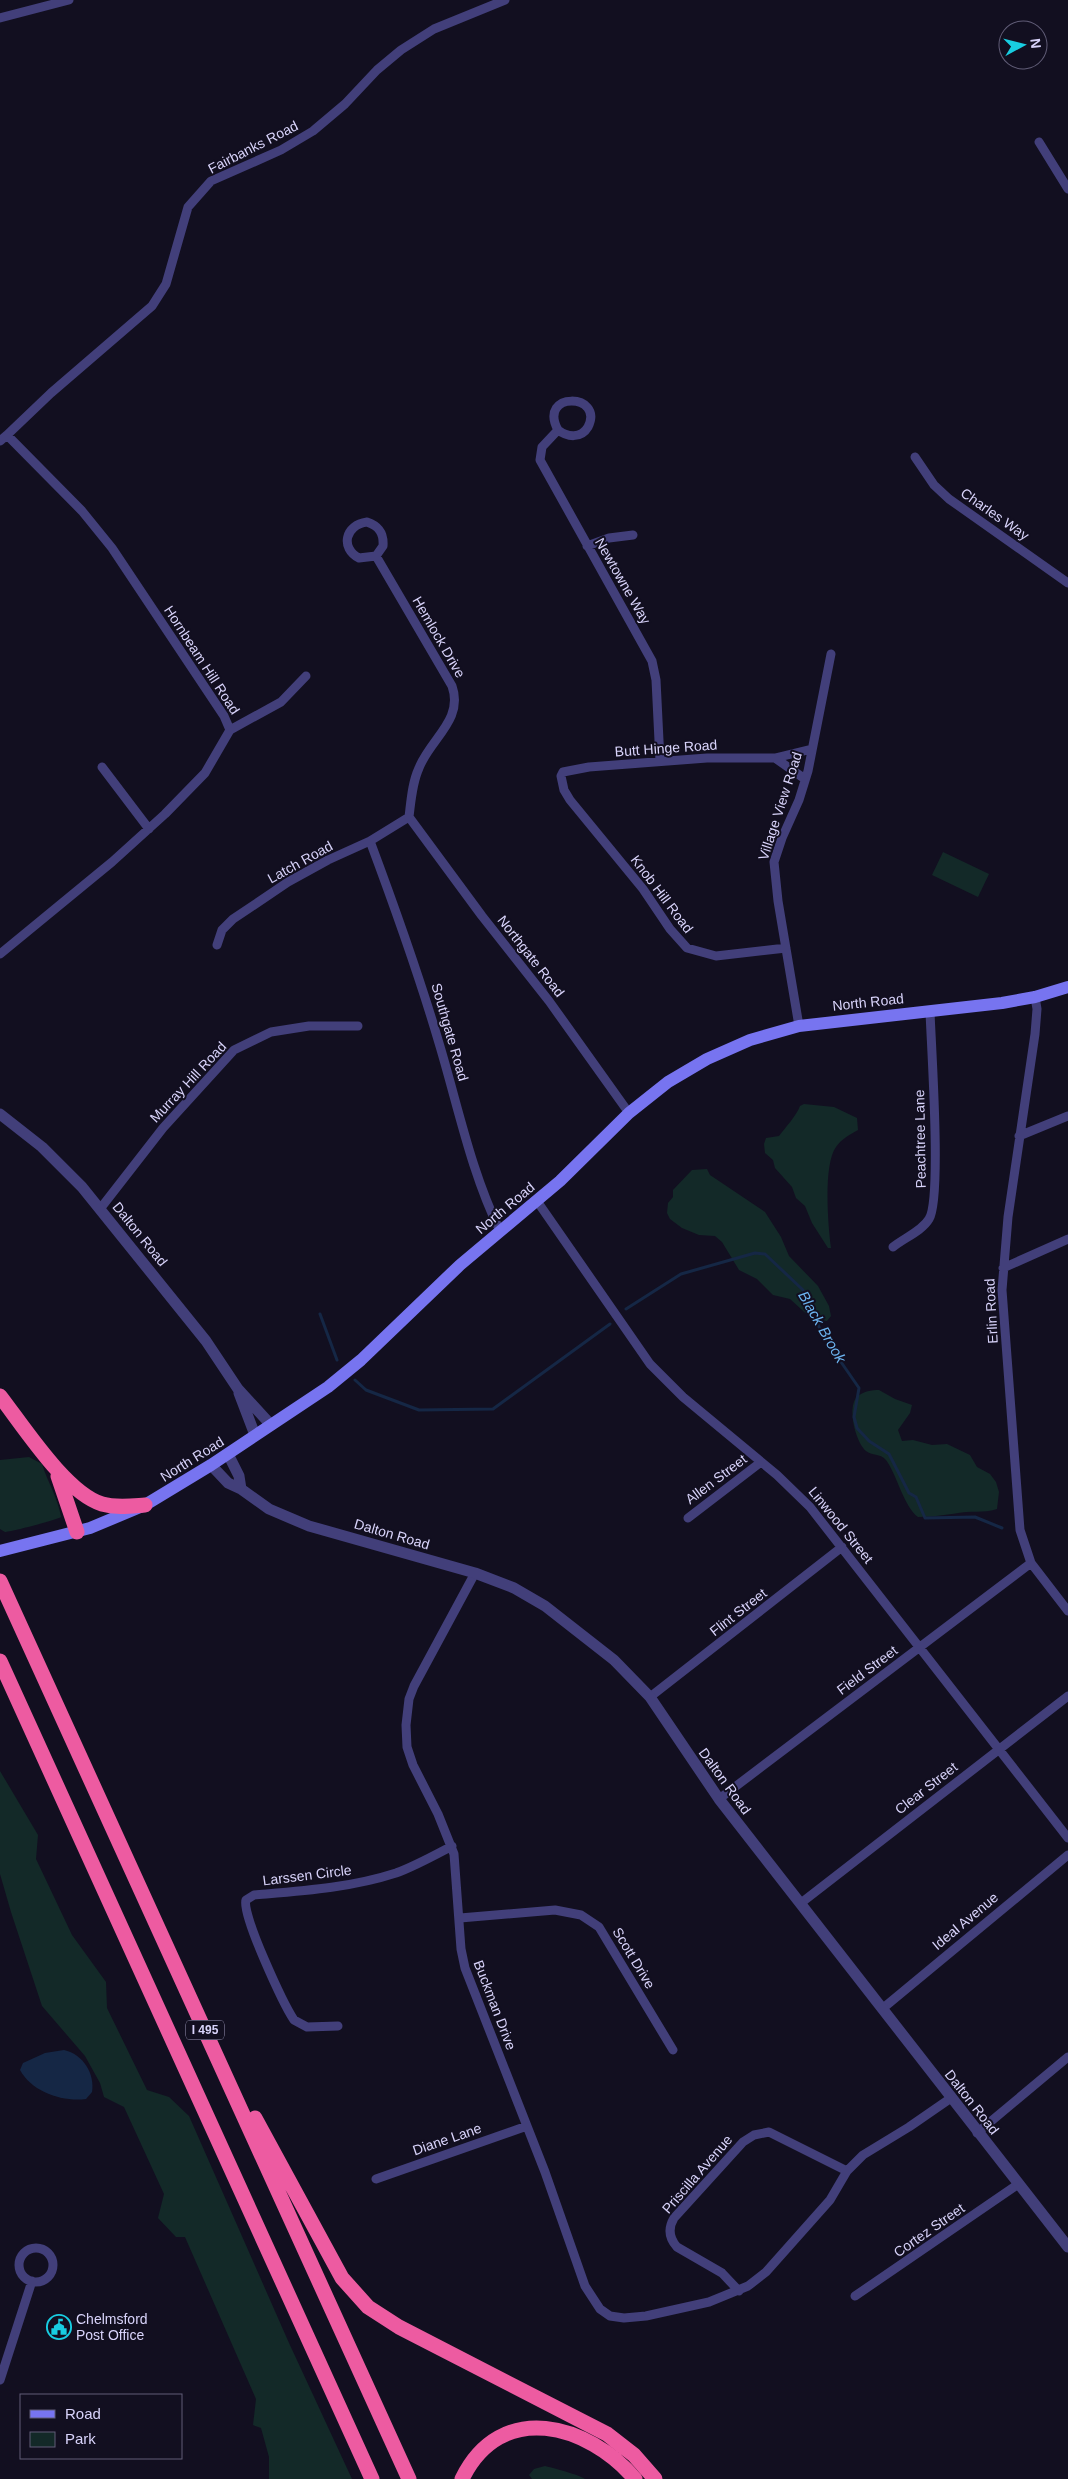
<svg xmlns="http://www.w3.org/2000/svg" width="1068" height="2479" font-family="Helvetica,sans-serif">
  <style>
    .green { fill: #132928 }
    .water { fill: #152745 }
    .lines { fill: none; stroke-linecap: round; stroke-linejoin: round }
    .stream { stroke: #152745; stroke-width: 3 }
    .minor { stroke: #423f7a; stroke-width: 9 }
    .tertiary { stroke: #423f7a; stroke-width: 11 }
    .secondary { stroke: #7774f0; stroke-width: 12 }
    .motorway { stroke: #ed5ba1; stroke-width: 15 }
    .labels { text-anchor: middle; stroke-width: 4; stroke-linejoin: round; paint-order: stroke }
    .shield { fill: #120f20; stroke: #9d98b9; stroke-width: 1 }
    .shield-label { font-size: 12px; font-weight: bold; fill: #d8d3fa }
    .street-label { font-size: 14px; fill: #d8d3fa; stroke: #120f20 }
    .poi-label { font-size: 14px; fill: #d8d3fa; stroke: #120f20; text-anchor: start }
    .water-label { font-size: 15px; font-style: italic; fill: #6cb3ef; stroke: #120f20 }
  </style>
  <rect width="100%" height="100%" fill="#120f20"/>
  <path class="green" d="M 943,852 L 989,874 L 978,897 L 932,875 Z
    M 804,1104 L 834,1107 L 857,1118 L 858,1130 C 851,1134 841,1139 836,1147 C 823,1165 828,1225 831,1248 L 828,1248 L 812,1223 L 805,1206 L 796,1198 L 792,1187 L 775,1168 L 773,1160 L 765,1153 L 764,1144 L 766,1138 L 779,1136 C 785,1128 797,1115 800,1106 Z
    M 707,1169 L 710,1175 L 765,1212 L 781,1237 L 789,1256 L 818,1286 L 829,1306 L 831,1316 L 827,1321 L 812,1319 L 790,1299 L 773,1295 L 757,1279 L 739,1270 L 722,1242 L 715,1236 L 699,1235 L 682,1228 L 670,1219 L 667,1213 L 668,1203 L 673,1197 L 673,1190 L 692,1170 Z
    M 879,1390 L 895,1399 L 912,1405 L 910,1413 L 898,1430 L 902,1441 L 913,1440 L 932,1445 L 947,1444 L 970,1455 L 977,1467 L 990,1474 L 996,1482 L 999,1492 L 997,1509 C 986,1513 977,1511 966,1512 C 949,1514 935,1517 918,1517 C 904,1507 897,1475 886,1460 C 880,1453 872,1456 866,1451 C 855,1441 847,1407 857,1397 C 863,1391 872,1390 879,1390 Z
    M 29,1457 L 42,1464 C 48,1483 58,1498 61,1517 C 57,1520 10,1532 5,1532 L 0,1529 L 0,1460 Z
    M 0,1771 L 38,1835 L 36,1859 L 72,1935 L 106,1982 L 107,2008 L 147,2090 L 169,2097 L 189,2116 L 289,2343 L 352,2479 L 269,2479 L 269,2457 L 261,2428 L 253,2425 L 256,2399 L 185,2237 L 176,2237 L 158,2218 L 164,2194 L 124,2107 L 104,2097 L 100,2083 L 85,2056 L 42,2006 L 11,1912 L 0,1874 Z
    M 545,2466 C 553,2468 580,2475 585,2479 L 532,2479 L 529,2475 L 534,2469 Z"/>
  <path class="water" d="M 64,2050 C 83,2054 95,2074 92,2092 L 86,2099 C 62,2102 32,2092 20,2070 L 23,2063 L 45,2053 Z"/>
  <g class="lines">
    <path class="stream" d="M 626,1309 L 681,1274 L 755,1253 L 765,1254 L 803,1290 L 823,1336 L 859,1388 L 854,1417 L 857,1428 L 869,1441 L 889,1454 L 909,1493 L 916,1497 L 925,1518 L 975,1517 L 1002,1528
      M 320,1314 L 337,1360
      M 355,1380 L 366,1390 L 419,1410 L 493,1409 L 610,1324"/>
    <path class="minor" d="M 0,18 L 69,0
      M 1039,142 L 1068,189
      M 558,430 C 537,391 605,393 588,427 C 581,439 567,437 558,430 L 542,447 L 540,460 L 652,661 L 656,680 L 660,761
      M 7,435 L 51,393 L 152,306 L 166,284 L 188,207 L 211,181 L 281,150 L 313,131 L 345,104 L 377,70 L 401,50 L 434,29 L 505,0
      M 0,441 L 7,435 L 82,511 L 112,548 L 224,716 L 230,730 L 205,773 L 165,814 L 112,862 L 0,954
      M 915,457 L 934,485 L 949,499 L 1068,583
      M 587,546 L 609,538 L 633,535
      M 376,556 L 359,558 C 340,548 345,525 367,522 C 379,526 384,533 383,546 L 376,556 L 452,686 C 464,720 430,739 419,768 C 412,783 411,801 409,817
      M 230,730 L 281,702 L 306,676
      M 775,758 L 805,779
      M 102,767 L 149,829
      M 409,817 L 482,916 L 549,1001 L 629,1113
      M 370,841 C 395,908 419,975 439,1043 C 458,1106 471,1172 500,1231
      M 217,945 L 222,930 L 233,919 L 248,909 L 288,882 L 328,860 L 370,841 L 409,817
      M 786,948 L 716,956 L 687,948 L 670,929 L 643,889 L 570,800 L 564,790 L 561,776 L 563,772 L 589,767 L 707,758 L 775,758 L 812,749
      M 1035,997 L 1037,1009 L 1035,1034 L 1008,1217 L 1002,1290 L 1020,1530 L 1031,1563 L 1068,1611
      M 799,1026 L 778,901 L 774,862 L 782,838 L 799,800 L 808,771 L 831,654
      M 1019,1136 L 1068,1116
      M 537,1201 L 650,1364 L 683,1397 L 777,1475 L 810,1507 L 1068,1838
      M 100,1209 L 163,1128 L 234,1050 L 271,1032 L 309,1026 L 358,1026
      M 893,1247 C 904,1238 922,1231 929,1219 C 942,1199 931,1045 930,1011
      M 1003,1268 L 1068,1239
      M 688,1518 L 761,1462
      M 475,1573 L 414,1686 L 409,1699 L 406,1725 L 407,1747 L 413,1765 L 438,1814 L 454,1854 L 461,1949 L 465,1968 L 545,2172 L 585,2286 L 600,2309 L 610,2316 L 624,2318 L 646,2316 L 709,2302 L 748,2286 L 766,2272 L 830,2200 L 847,2171 L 863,2155 L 909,2127 L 951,2098
      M 650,1697 L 842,1547
      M 719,1799 L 1031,1563
      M 801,1903 L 1068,1696
      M 460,1918 L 555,1910 L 581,1915 L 599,1927 L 673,2050
      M 882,2009 L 1068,1855
      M 338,2026 L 307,2027 L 294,2020 C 284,2005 241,1914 246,1900 L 254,1895 C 301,1891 350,1888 396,1873 C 415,1866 433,1856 452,1846
      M 977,2133 L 1068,2057
      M 376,2179 L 527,2126
      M19 2265a17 17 0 1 1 34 0a17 17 0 1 1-34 0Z
      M 739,2291 L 722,2273 L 677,2247 C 669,2238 668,2228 674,2218 L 743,2142 L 754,2135 L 769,2132 L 847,2171
      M 855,2296 L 1017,2185
      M 0,2380 L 32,2281"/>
    <path class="tertiary" d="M 0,1114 L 42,1147 L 82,1187 L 206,1341 L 238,1389 L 271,1425
      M 239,1393 L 255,1435
      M 228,1454 L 239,1476 L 241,1489
      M 211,1465 L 228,1483 L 241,1489 L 269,1509 L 309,1526 L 475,1573 L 514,1588 L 545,1606 L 614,1660 L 650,1697 L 719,1799 L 1068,2247"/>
    <path class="secondary" d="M 0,1551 L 90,1528 L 145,1505 L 211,1465 L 328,1387 L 361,1360 L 460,1265 L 560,1181 L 629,1113 L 668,1082 L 707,1059 L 750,1040 L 799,1026 L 1002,1003 L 1035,997 L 1068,987"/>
    <path class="motorway" d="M 0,1396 C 24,1427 66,1493 102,1504 C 116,1508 131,1506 145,1505
      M 58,1476 L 77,1532
      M 0,1581 L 409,2479
      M 0,1661 L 372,2479
      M 255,2118 L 342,2278 L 368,2307 L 399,2327 L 607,2434 L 634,2455 L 655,2479
      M 462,2479 C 501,2399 588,2424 635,2479"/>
  </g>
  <defs>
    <symbol id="civic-ring" viewBox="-11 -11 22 22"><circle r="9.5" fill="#120f20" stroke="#18cde1" stroke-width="1.5"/><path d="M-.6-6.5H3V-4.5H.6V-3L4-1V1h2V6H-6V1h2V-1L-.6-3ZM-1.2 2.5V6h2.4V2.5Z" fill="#18cde1"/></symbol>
  </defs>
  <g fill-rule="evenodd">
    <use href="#civic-ring" x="45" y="2313" width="28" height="28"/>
  </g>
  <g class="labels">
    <rect class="shield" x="186" y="2020.5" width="38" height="19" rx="4"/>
    <g class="shield-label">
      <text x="205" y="2034">I 495</text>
    </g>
    <g class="street-label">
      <text transform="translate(253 147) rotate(-27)" y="5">Fairbanks Road</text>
      <text transform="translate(995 514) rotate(35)" y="5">Charles Way</text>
      <text transform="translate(623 581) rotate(60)" y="5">Newtowne Way</text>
      <text transform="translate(439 637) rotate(60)" y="5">Hemlock Drive</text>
      <text transform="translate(202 660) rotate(57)" y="5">Hornbeam Hill Road</text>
      <text transform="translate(666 748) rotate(-4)" y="5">Butt Hinge Road</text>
      <text transform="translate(780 806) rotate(-72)" y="5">Village View Road</text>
      <text transform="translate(300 862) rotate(-29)" y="5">Latch Road</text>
      <text transform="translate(662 894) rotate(53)" y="5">Knob Hill Road</text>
      <text transform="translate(531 956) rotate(52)" y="5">Northgate Road</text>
      <text transform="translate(868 1002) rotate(-6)" y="5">North Road</text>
      <text transform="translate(450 1032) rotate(74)" y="5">Southgate Road</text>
      <text transform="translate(188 1082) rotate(-47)" y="5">Murray Hill Road</text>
      <text transform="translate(920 1139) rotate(-91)" y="5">Peachtree Lane</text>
      <text transform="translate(505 1208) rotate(-40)" y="5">North Road</text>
      <text transform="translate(140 1234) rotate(51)" y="5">Dalton Road</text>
      <text transform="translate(991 1311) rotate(-93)" y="5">Erlin Road</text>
      <text transform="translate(192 1459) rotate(-32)" y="5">North Road</text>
      <text transform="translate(716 1479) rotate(-37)" y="5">Allen Street</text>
      <text transform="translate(841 1525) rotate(51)" y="5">Linwood Street</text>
      <text transform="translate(392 1534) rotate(16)" y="5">Dalton Road</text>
      <text transform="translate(738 1612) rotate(-38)" y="5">Flint Street</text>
      <text transform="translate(867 1670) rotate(-37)" y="5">Field Street</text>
      <text transform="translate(725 1781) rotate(54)" y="5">Dalton Road</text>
      <text transform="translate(926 1788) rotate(-38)" y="5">Clear Street</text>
      <text transform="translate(307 1875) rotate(-7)" y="5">Larssen Circle</text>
      <text transform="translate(965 1921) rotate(-40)" y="5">Ideal Avenue</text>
      <text transform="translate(634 1958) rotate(59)" y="5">Scott Drive</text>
      <text transform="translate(495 2005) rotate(69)" y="5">Buckman Drive</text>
      <text transform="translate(972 2102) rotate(52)" y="5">Dalton Road</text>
      <text transform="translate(447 2139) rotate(-19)" y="5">Diane Lane</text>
      <text transform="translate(697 2174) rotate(-49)" y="5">Priscilla Avenue</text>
      <text transform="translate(929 2230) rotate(-35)" y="5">Cortez Street</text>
    </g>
    <g class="poi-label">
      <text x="76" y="2324">Chelmsford<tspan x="76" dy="16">Post Office</tspan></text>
    </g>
    <g class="water-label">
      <text transform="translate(822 1327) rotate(60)" y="5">Black Brook</text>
    </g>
  </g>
  <rect x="20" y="2394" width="162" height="65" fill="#120f20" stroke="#615d77"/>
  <rect x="30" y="2410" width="25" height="8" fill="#7774f0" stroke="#615d77"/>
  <text x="65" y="2419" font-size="15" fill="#d8d3fa">Road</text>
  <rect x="30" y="2432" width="25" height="15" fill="#132928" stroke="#615d77"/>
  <text x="65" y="2444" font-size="15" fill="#d8d3fa">Park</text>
  <g transform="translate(1023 45) rotate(83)"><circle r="24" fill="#120f20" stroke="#615d77"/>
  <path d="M0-4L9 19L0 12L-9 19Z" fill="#18cde1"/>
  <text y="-8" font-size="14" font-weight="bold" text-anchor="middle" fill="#d8d3fa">N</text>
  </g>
</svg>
